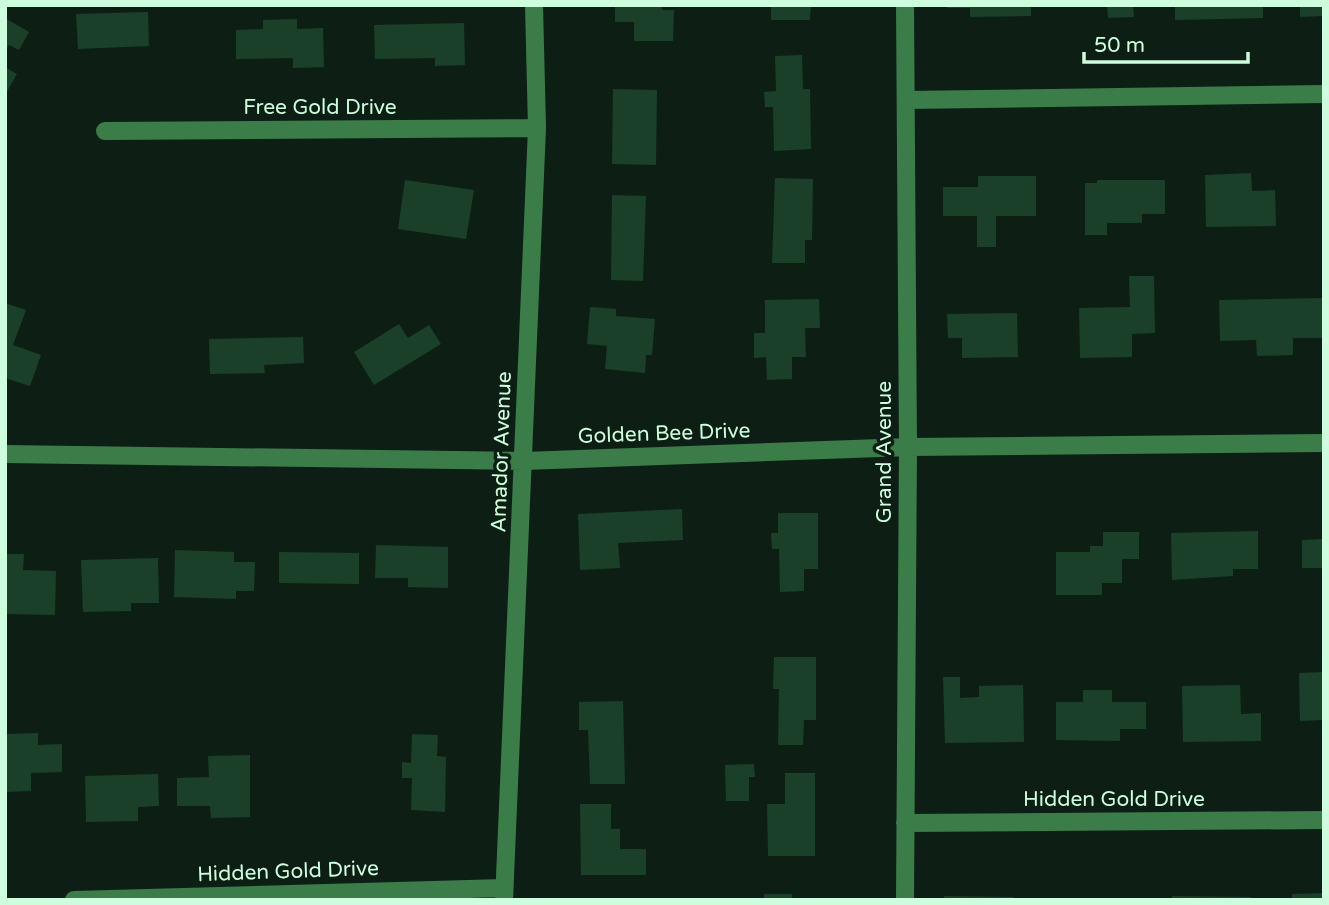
<svg xmlns="http://www.w3.org/2000/svg" width="1329" height="905" font-family="'Varela Round',sans-serif">
  <style>
    .building { fill: #1a4029 }
    .lines { fill: none; stroke-linecap: round; stroke-linejoin: round }
    .minor { stroke: #3a7d49; stroke-width: 18 }
    .labels { text-anchor: middle; stroke-width: 7; stroke-linejoin: round; paint-order: stroke }
    .street-label { font-size: 21px; fill: #cdfddc; stroke: #0d1f14 }
  </style>
  <rect width="100%" height="100%" fill="#0d1f14"/>
  <path class="building" d="M 615,5 L 662,5 L 662,10 L 674,10 L 673,41 L 634,41 L 634,22 L 615,22 Z
    M 771,5 L 811,5 L 810,20 L 771,20 Z
    M 947,5 L 1031,5 L 1031,16 L 970,17 L 970,8 L 947,8 Z
    M 1107,5 L 1133,5 L 1134,17 L 1108,18 Z
    M 1175,5 L 1263,5 L 1263,18 L 1175,20 Z
    M 1300,5 L 1324,5 L 1324,16 L 1300,17 Z
    M 148,12 L 149,46 L 78,49 L 76,14 Z
    M 5,18 L 29,32 L 19,50 L 9,45 L 5,51 Z
    M 297,19 L 297,29 L 323,28 L 324,67 L 293,68 L 293,58 L 236,59 L 236,30 L 263,29 L 263,20 Z
    M 464,23 L 465,65 L 435,66 L 435,58 L 375,59 L 374,25 Z
    M 802,55 L 803,89 L 810,89 L 811,149 L 774,151 L 773,107 L 765,107 L 764,92 L 776,91 L 775,56 Z
    M 5,67 L 17,74 L 5,95 Z
    M 613,89 L 657,90 L 656,165 L 612,164 Z
    M 1251,173 L 1252,191 L 1275,190 L 1276,226 L 1206,227 L 1205,175 Z
    M 978,176 L 1036,176 L 1036,216 L 996,216 L 996,247 L 977,247 L 977,216 L 943,216 L 943,187 L 978,187 Z
    M 775,178 L 813,179 L 812,240 L 805,240 L 805,263 L 772,263 Z
    M 405,180 L 474,190 L 466,239 L 398,229 Z
    M 1097,180 L 1165,180 L 1165,214 L 1142,214 L 1142,223 L 1107,223 L 1107,235 L 1085,235 L 1085,183 L 1097,183 Z
    M 612,195 L 646,196 L 643,281 L 611,280 Z
    M 1129,276 L 1154,276 L 1155,333 L 1132,334 L 1132,357 L 1080,358 L 1079,308 L 1130,307 Z
    M 1324,298 L 1324,338 L 1293,338 L 1293,355 L 1257,356 L 1256,340 L 1220,341 L 1219,300 Z
    M 819,299 L 820,328 L 805,328 L 806,357 L 792,357 L 792,379 L 767,380 L 766,357 L 754,358 L 754,333 L 765,333 L 765,300 Z
    M 5,303 L 26,310 L 13,345 L 41,355 L 30,386 L 5,378 Z
    M 590,307 L 616,309 L 616,316 L 655,319 L 652,355 L 646,355 L 645,373 L 605,369 L 607,346 L 587,344 Z
    M 1017,313 L 1018,357 L 962,358 L 962,338 L 948,338 L 947,314 Z
    M 399,324 L 408,338 L 429,325 L 441,344 L 374,385 L 354,352 Z
    M 303,337 L 304,363 L 264,365 L 265,373 L 210,374 L 209,339 Z
    M 682,509 L 683,540 L 618,543 L 620,568 L 580,570 L 578,514 Z
    M 778,513 L 818,513 L 818,569 L 804,569 L 804,591 L 780,592 L 779,549 L 772,549 L 771,533 L 778,533 Z
    M 1258,531 L 1258,569 L 1233,569 L 1233,576 L 1172,580 L 1171,533 Z
    M 1103,532 L 1139,532 L 1139,559 L 1122,559 L 1122,583 L 1102,583 L 1102,595 L 1056,595 L 1056,552 L 1090,552 L 1090,546 L 1103,546 Z
    M 1324,539 L 1324,568 L 1302,568 L 1302,540 Z
    M 376,545 L 448,547 L 448,588 L 408,587 L 408,578 L 375,578 Z
    M 175,550 L 234,552 L 234,562 L 255,562 L 254,591 L 236,591 L 236,599 L 174,597 Z
    M 279,552 L 359,553 L 359,584 L 279,583 Z
    M 5,554 L 24,554 L 23,570 L 56,571 L 55,615 L 5,614 Z
    M 158,558 L 159,603 L 131,603 L 131,611 L 83,612 L 81,560 Z
    M 774,657 L 816,657 L 816,720 L 804,720 L 803,745 L 778,745 L 779,689 L 773,689 Z
    M 1324,672 L 1324,720 L 1300,721 L 1299,673 Z
    M 943,677 L 960,677 L 960,698 L 979,697 L 979,686 L 1023,685 L 1024,742 L 945,743 Z
    M 1240,685 L 1241,714 L 1261,713 L 1261,741 L 1183,742 L 1182,686 Z
    M 1083,690 L 1112,690 L 1112,702 L 1146,702 L 1146,729 L 1120,729 L 1120,741 L 1056,740 L 1056,702 L 1083,702 Z
    M 623,701 L 625,784 L 590,784 L 588,730 L 579,730 L 579,702 Z
    M 38,733 L 38,745 L 62,744 L 62,772 L 31,773 L 31,791 L 5,792 L 7,734 Z
    M 412,734 L 438,735 L 437,756 L 446,757 L 445,812 L 411,810 L 412,778 L 402,778 L 402,762 L 411,763 Z
    M 250,755 L 250,817 L 211,818 L 210,806 L 177,806 L 177,778 L 209,777 L 208,756 Z
    M 754,764 L 755,777 L 749,777 L 749,801 L 726,801 L 725,765 Z
    M 785,773 L 815,773 L 815,856 L 768,856 L 767,804 L 785,804 Z
    M 158,774 L 159,806 L 138,807 L 138,821 L 86,822 L 85,776 Z
    M 580,804 L 611,804 L 611,829 L 620,829 L 620,849 L 646,849 L 646,875 L 581,875 Z
    M 1324,893 L 1324,900 L 1292,900 L 1292,894 Z
    M 764,894 L 792,894 L 792,900 L 764,900 Z
    M 944,896 L 1014,897 L 1014,900 L 944,900 Z
    M 1172,896 L 1251,897 L 1251,900 L 1172,900 Z"/>
  <g class="lines">
    <path class="minor" d="M 905,5 L 908,447 L 905,900
      M 906,100 L 1324,94
      M 105,131 L 537,128
      M 5,454 L 524,461 L 908,447 L 1324,443
      M 905,823 L 1324,820
      M 74,900 L 504,888
      M 504,900 L 537,128 L 534,5"/>
  </g>
  <g class="labels">
    <g class="street-label">
      <text x="320" y="114">Free Gold Drive</text>
      <text transform="translate(664 433) rotate(-2)" y="7">Golden Bee Drive</text>
      <text transform="translate(501 452) rotate(-88)" y="7">Amador Avenue</text>
      <text transform="translate(884 452) rotate(-90)" y="7">Grand Avenue</text>
      <text x="1114" y="806">Hidden Gold Drive</text>
      <text transform="translate(288 871) rotate(-2)" y="7">Hidden Gold Drive</text>
    </g>
  </g>
  <rect width="1329" height="905" fill="none" stroke="#cdfddc" stroke-width="14"/>
  <path d="M1084 52v10h164v-10" fill="none" stroke="#cdfddc" stroke-width="3.5"/>
  <text x="1094" y="52" font-size="21" fill="#cdfddc" stroke="#0d1f14" stroke-width="5" paint-order="stroke">50 m</text>
</svg>
